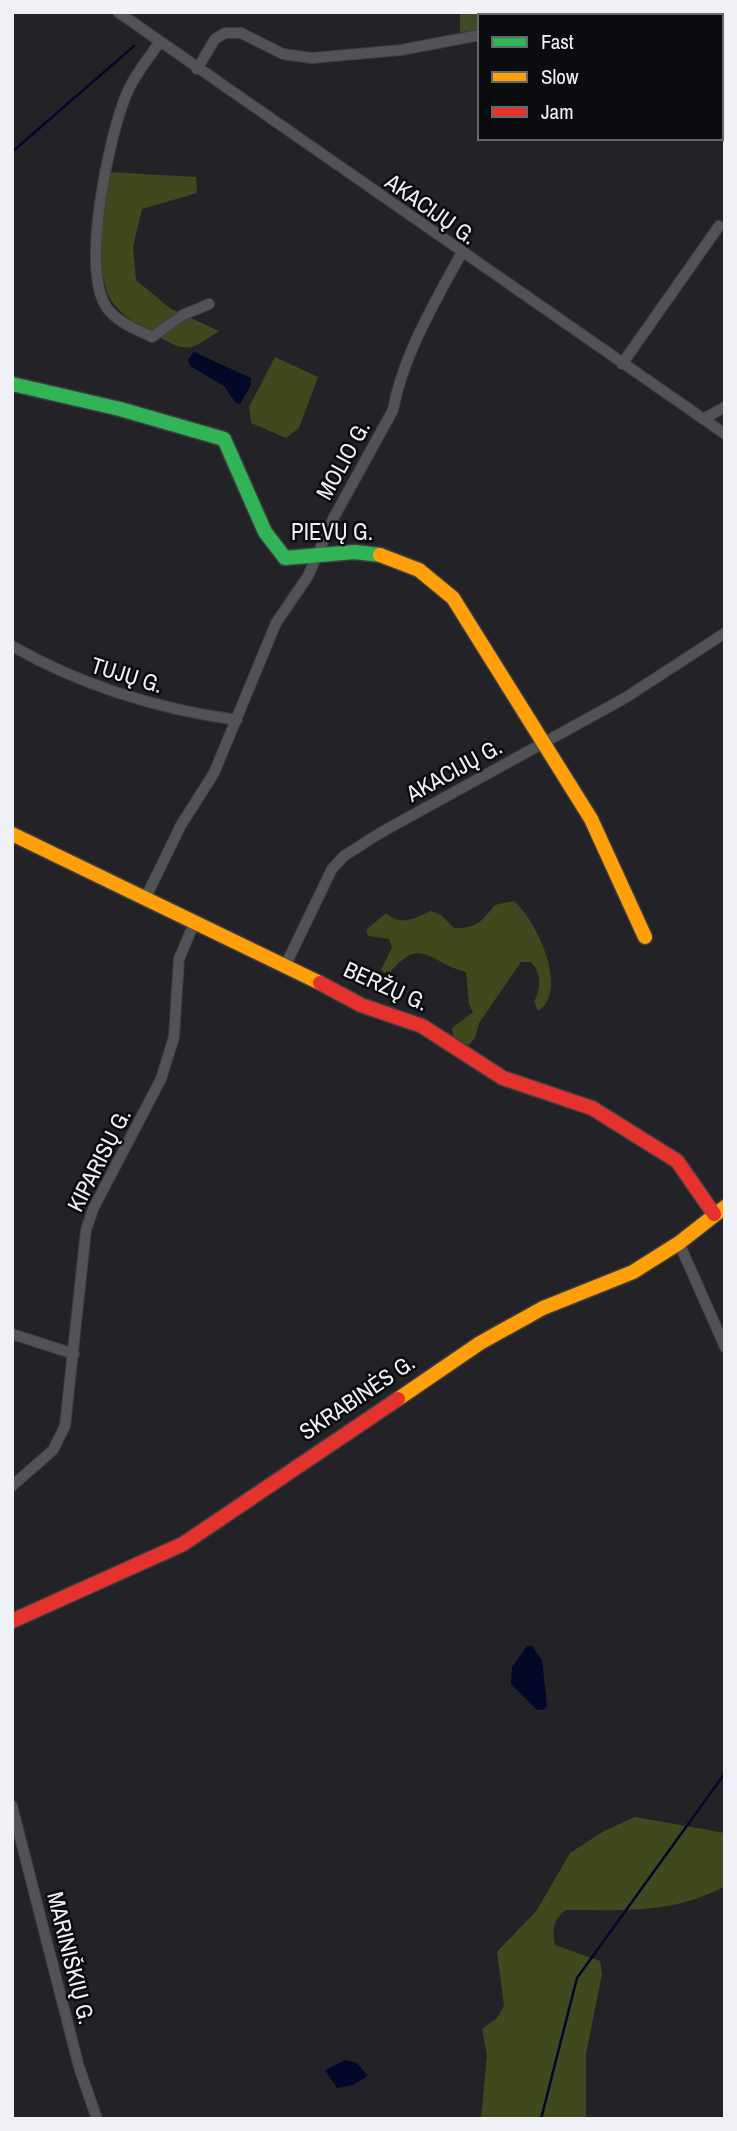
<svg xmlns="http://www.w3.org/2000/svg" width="737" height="2131" font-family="'Archivo Narrow',sans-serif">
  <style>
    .green { fill: #404a25 }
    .forest { fill: #3f491d }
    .water { fill: #030728 }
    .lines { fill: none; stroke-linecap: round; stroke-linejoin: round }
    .stream { stroke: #030728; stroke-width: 2.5 }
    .street-casing { stroke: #3d3e42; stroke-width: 12 }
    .fast-casing { stroke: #3d3e42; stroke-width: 17 }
    .slow-casing { stroke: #3d3e42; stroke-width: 17 }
    .jam-casing { stroke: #3d3e42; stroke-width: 17 }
    .street { stroke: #525356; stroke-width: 10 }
    .fast { stroke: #30b455; stroke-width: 14 }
    .slow { stroke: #ff9f0a; stroke-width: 14 }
    .jam { stroke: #e5322d; stroke-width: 14 }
    .labels { text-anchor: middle; stroke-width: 5; stroke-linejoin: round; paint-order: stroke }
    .street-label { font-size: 23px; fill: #f0f1f6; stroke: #0b0c0f }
  </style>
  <rect width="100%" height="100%" fill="#232327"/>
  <path class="green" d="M 460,12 L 606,12 L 606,16 L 480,16 L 480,30 L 460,32 Z"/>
  <path class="forest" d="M 107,172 L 196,177 L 197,193 L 142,209 L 133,247 L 136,280 L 171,309 L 219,331 C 189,351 189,353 157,336 C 141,327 121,316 111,300 C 95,274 101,201 107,172 Z
    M 275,357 L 318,377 L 299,428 L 286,438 L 251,423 L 249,407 Z
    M 514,901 C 536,920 570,990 538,1011 L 534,1002 C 541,988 542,974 531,962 L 521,962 L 479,1023 L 475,1038 L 468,1046 L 461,1046 L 454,1040 L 452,1028 L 473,1012 L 469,1004 L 466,972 C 429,963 421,933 388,975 L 381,970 L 392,947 L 389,939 L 368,936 L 366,930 L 386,913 C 402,927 414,918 431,911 L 441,915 L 454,928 C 476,929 482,921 495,905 Z
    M 635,1817 L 725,1833 L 725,1886 C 675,1914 622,1910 566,1910 C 553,1919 552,1930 555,1945 L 600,1961 L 602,1974 L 586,2054 L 586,2119 L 481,2119 L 487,2055 L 482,2029 L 497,2018 L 504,2006 L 497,1952 L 537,1910 L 570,1853 L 604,1831 Z"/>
  <path class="water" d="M 194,352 L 251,378 L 251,385 L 240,404 L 235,402 L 224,386 L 190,366 L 188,360 Z
    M 527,1646 L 532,1646 L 542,1660 L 547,1706 L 543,1710 L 537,1710 L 511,1684 L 512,1667 Z
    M 345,2060 L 357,2063 L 368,2076 L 353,2085 L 337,2088 L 325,2070 Z"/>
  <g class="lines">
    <path class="stream" d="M 12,152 L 134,46
      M 541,2119 L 577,1978 L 725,1773"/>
    <defs>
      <path id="street" d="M 118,12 L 725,434
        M 609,16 L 610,12
        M 159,43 C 148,59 135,74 127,93 C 109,135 80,270 107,308 C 118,323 136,329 152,337 L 183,315 L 209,304
        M 197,69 L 215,39 L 225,33 L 241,33 L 283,54 L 312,58 L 401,50 L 480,35
        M 721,82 L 725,83
        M 622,364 L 719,226
        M 703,419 L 725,407
        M 12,646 C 82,686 158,709 237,720
        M 145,899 L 181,825 L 214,773 L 276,623 L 308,576 L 333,519 L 393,410 C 403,355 435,302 461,254
        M 286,964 L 332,869 L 344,856 L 380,833 L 625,698 L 725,633
        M 679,1243 L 725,1347
        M 12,1334 L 74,1354
        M 12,1486 L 53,1450 L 65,1426 L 86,1230 L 93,1209 L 161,1079 L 174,1037 L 179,959 L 195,921
        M 12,1806 L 79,2067 L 97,2119"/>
      <path id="fast" d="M 12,384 L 120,409 L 224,439 L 265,532 L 285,558 L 355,552 L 380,555"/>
      <path id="slow" d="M 380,555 L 419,570 L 453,598 L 591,819 L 645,937
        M 12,834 L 320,983
        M 398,1399 L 480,1343 L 543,1308 L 633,1272 L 679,1243 L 725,1207"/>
      <path id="jam" d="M 320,983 L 361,1005 L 422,1026 L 503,1078 L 592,1108 L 677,1161 L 714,1214
        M 12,1621 L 183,1544 L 398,1399"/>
    </defs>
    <use href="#street" class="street-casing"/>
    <use href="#fast" class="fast-casing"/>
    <use href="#slow" class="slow-casing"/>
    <use href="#jam" class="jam-casing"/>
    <use href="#street" class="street"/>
    <use href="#fast" class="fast"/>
    <use href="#slow" class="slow"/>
    <use href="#jam" class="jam"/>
  </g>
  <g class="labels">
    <g class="street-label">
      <text transform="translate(431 209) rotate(35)" y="8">AKACIJŲ G.</text>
      <text transform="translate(343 460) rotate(-61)" y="8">MOLIO G.</text>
      <text x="332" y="540">PIEVŲ G.</text>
      <text transform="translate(127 675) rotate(17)" y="8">TUJŲ G.</text>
      <text transform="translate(454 770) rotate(-29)" y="8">AKACIJŲ G.</text>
      <text transform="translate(386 986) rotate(24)" y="8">BERŽŲ G.</text>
      <text transform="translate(99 1160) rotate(-63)" y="8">KIPARISŲ G.</text>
      <text transform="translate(357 1397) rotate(-34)" y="8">SKRABINĖS G.</text>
      <text transform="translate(71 1958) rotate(76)" y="8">MARINIŠKIŲ G.</text>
    </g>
  </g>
  <rect width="737" height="2131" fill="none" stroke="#f0f1f6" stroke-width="28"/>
  <rect x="478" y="14" width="245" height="126" fill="#0b0c0f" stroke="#67686b" stroke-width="2"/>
  <rect x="492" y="37" width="35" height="10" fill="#30b455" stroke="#67686b" stroke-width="2"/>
  <text x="541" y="49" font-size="21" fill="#f0f1f6">Fast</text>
  <rect x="492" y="72" width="35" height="10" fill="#ff9f0a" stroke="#67686b" stroke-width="2"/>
  <text x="541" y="84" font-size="21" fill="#f0f1f6">Slow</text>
  <rect x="492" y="107" width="35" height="10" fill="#e5322d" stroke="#67686b" stroke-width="2"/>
  <text x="541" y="119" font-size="21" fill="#f0f1f6">Jam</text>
</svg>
